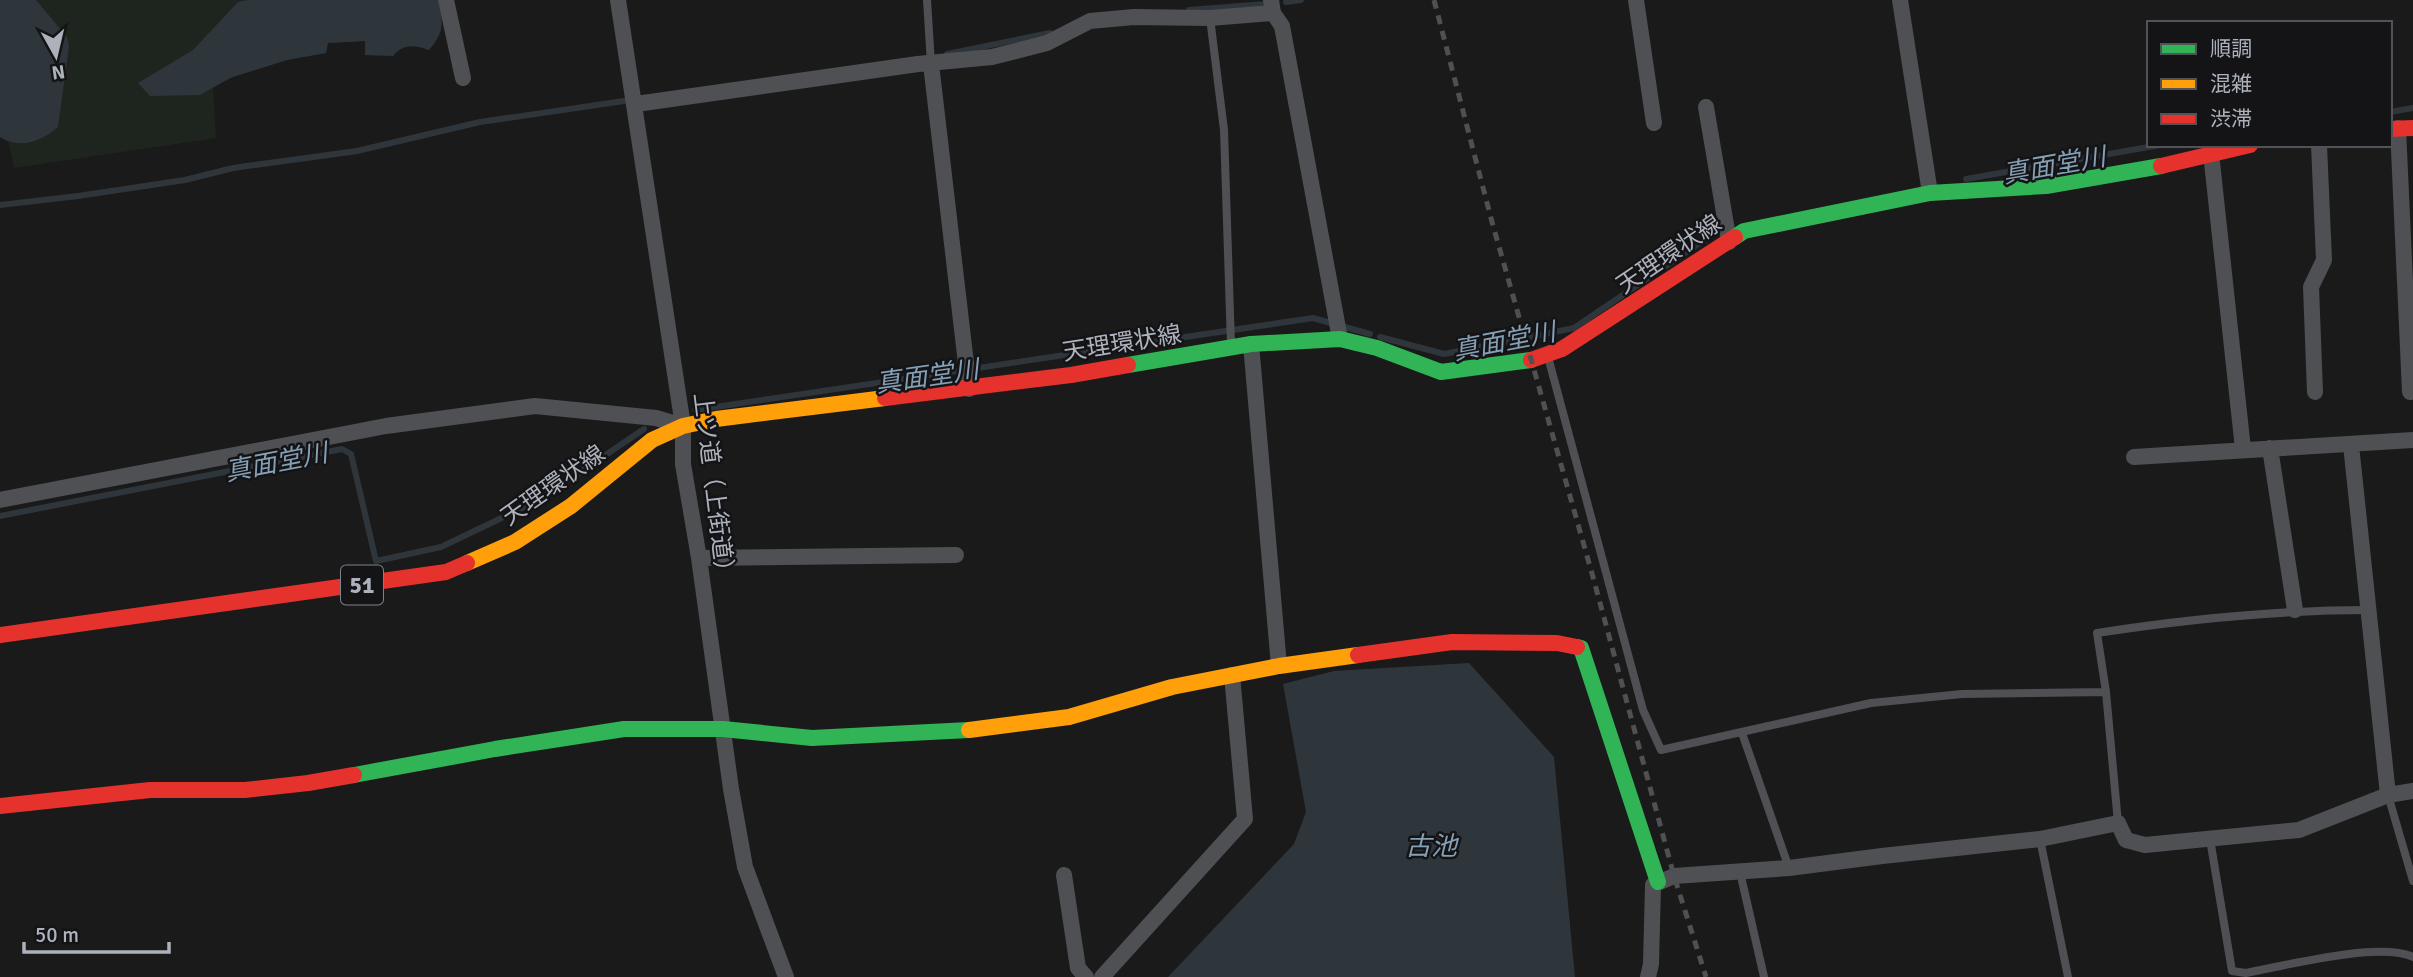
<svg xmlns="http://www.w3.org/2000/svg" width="2413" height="977" font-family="Signika,'Noto Sans JP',sans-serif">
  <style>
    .green { fill: #1e251f }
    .water { fill: #2e363c }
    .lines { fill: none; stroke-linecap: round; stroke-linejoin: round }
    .stream { stroke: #2e363c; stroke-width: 6 }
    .lane { stroke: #4f5053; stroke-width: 8 }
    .street { stroke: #4f5053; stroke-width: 16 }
    .fast { stroke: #30b455; stroke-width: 16 }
    .slow { stroke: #ff9f0a; stroke-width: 16 }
    .jam { stroke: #e5322d; stroke-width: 16 }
    .rail { stroke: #4f5052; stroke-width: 5; stroke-dasharray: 9 7; stroke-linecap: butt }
    .labels { text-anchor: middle; stroke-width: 5; stroke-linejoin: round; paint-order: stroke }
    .shield { fill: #141417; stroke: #7e828a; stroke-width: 2 }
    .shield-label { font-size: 23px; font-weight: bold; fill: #acb1bb }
    .street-label { font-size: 24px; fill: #acb1bb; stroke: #141417 }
    .water-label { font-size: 26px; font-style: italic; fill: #859fb4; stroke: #141417 }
  </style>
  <rect width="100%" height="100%" fill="#1a1a1b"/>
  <path class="green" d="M 0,0 L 438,0 C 443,23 445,31 429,50 C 415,45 403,43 393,56 L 365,55 L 365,41 L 328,43 L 326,53 C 287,60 247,67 213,88 L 216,138 L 14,168 L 9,143 L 0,137 Z"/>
  <path class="water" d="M 0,0 L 36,0 L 67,37 L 69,46 L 58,127 C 42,141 20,150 0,137 Z
    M 248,0 L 438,0 C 443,23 445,31 429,50 C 415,45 403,43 393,56 L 365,55 L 365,41 L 328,43 L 326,53 L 287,60 L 230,78 L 200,95 L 150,96 L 138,83 L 193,50 L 238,2 Z
    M 1469,663 L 1554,757 L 1575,977 L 1168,977 L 1294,844 L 1306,812 L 1283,684 L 1334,671 Z"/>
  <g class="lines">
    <path class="stream" d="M 1286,2 L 1301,0
      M 1189,10 L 1266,4
      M 947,54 L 1050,33
      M 2390,112 L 2413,108
      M 1966,179 L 2160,145
      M 0,205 L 78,196 L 185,180 L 233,168 L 357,151 L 480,122 L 624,101
      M 1380,337 L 1444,354 L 1574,328 L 1725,226
      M 695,410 L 1313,318 L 1370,334
      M 0,516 L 342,449 L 351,454 L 376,561 L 441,547 L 539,500 L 644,429"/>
    <path class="lane" d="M 927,0 L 931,64
      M 1210,18 L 1224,130 L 1231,345
      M 1548,357 L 1643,710 L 1661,750 L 1871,703 L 1962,694 L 2106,692
      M 1742,733 L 1789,868
      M 2388,795 L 2413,881
      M 2118,823 L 2106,692 L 2097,633 C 2188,619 2278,610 2370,610
      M 2040,839 L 2068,977
      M 2210,839 L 2232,971 L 2246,973 C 2283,966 2381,941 2413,957
      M 1740,872 L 1764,977"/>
    <path class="street" d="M 446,0 L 463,78
      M 618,0 L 683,426 L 683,464 L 699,558 L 731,789 L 745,867 L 786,977
      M 1271,0 L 1273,13 L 1282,26 L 1340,339
      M 1636,0 L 1654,123
      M 1900,0 L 1930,193
      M 931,64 L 969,389
      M 636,104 L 918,64 L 992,57 L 1047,43 L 1090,21 L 1134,17 L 1210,18 L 1273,13
      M 1706,107 L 1729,242
      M 2398,128 L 2410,392
      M 2211,153 L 2243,449
      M 1251,344 L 1279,666
      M 2315,392 L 2311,287 L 2324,260 L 2319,145
      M 2351,445 L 2388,795
      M 2270,448 L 2295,610
      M 2134,457 L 2413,440
      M 0,500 L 386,426 L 535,406 L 656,418 L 683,426
      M 699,558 L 956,555
      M 1064,875 L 1078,968 L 1086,977
      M 1102,977 L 1245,819 L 1232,675
      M 1648,977 L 1651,964 L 1653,885 L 1674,876 L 1789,868 L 1882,856 L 2040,839 L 2118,823 L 2126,840 L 2145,845 L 2299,830 L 2388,795 L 2413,791"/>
    <path class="fast" d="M 1735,237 L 1744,231 L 1930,193 L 2046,186 L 2161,166
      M 1128,365 L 1251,344 L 1340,339 L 1377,348 L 1441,372 L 1531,360
      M 1577,647 L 1581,648 L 1658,882
      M 354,775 L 495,749 L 624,729 L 723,729 L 812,738 L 969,730"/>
    <path class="slow" d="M 467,563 L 515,542 L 571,506 L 652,440 L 683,426 L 716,419 L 885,398
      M 969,730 L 1069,717 L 1172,687 L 1279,666 L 1358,655"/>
    <path class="jam" d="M 2390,129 L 2413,128
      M 2161,166 L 2250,145
      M 1531,360 L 1562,349 L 1735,237
      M 885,398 L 1071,375 L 1128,365
      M 0,635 L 446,572 L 467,563
      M 1358,655 L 1452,642 L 1557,643 L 1577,647
      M 0,806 L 150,790 L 245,790 L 308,783 L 354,775"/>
    <path class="rail" d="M 1434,0 L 1492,222 L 1593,577 L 1674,876 L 1706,977"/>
  </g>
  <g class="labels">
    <rect class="shield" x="341" y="565.5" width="42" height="39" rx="5"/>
    <g class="shield-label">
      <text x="362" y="593">51</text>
    </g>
    <g class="street-label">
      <text transform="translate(1669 254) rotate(-34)" y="8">天理環状線</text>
      <text transform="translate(1122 343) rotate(-9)" y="8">天理環状線</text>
      <text transform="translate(553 485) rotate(-35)" y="8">天理環状線</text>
      <text transform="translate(714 488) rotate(83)" y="8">上ツ道（上街道）</text>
    </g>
    <g class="water-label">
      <text transform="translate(2054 165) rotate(-10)" y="9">真面堂川</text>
      <text transform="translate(1504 341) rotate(-11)" y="9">真面堂川</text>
      <text transform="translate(927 376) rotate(-8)" y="9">真面堂川</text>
      <text transform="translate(276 462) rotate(-11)" y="9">真面堂川</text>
      <text x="1431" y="855">古池</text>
    </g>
  </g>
  <rect x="2147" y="21" width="245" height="126" fill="#141417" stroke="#515359" stroke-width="2"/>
  <rect x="2161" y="44" width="35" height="10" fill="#30b455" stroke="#515359" stroke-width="2"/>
  <text x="2210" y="56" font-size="21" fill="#acb1bb">順調</text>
  <rect x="2161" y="79" width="35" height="10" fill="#ff9f0a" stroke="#515359" stroke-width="2"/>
  <text x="2210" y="91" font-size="21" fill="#acb1bb">混雑</text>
  <rect x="2161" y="114" width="35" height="10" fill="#e5322d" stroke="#515359" stroke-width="2"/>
  <text x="2210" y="126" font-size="21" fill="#acb1bb">渋滞</text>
  <g transform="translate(56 56) rotate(172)" stroke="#141417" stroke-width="5" paint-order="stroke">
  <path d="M0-5L12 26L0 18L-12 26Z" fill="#acb1bb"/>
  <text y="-10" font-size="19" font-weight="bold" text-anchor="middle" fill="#acb1bb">N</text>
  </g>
  <path d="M24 942v10h145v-10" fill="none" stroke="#acb1bb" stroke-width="3.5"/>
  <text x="35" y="942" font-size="21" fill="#acb1bb" stroke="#141417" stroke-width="5" paint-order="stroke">50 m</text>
</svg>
